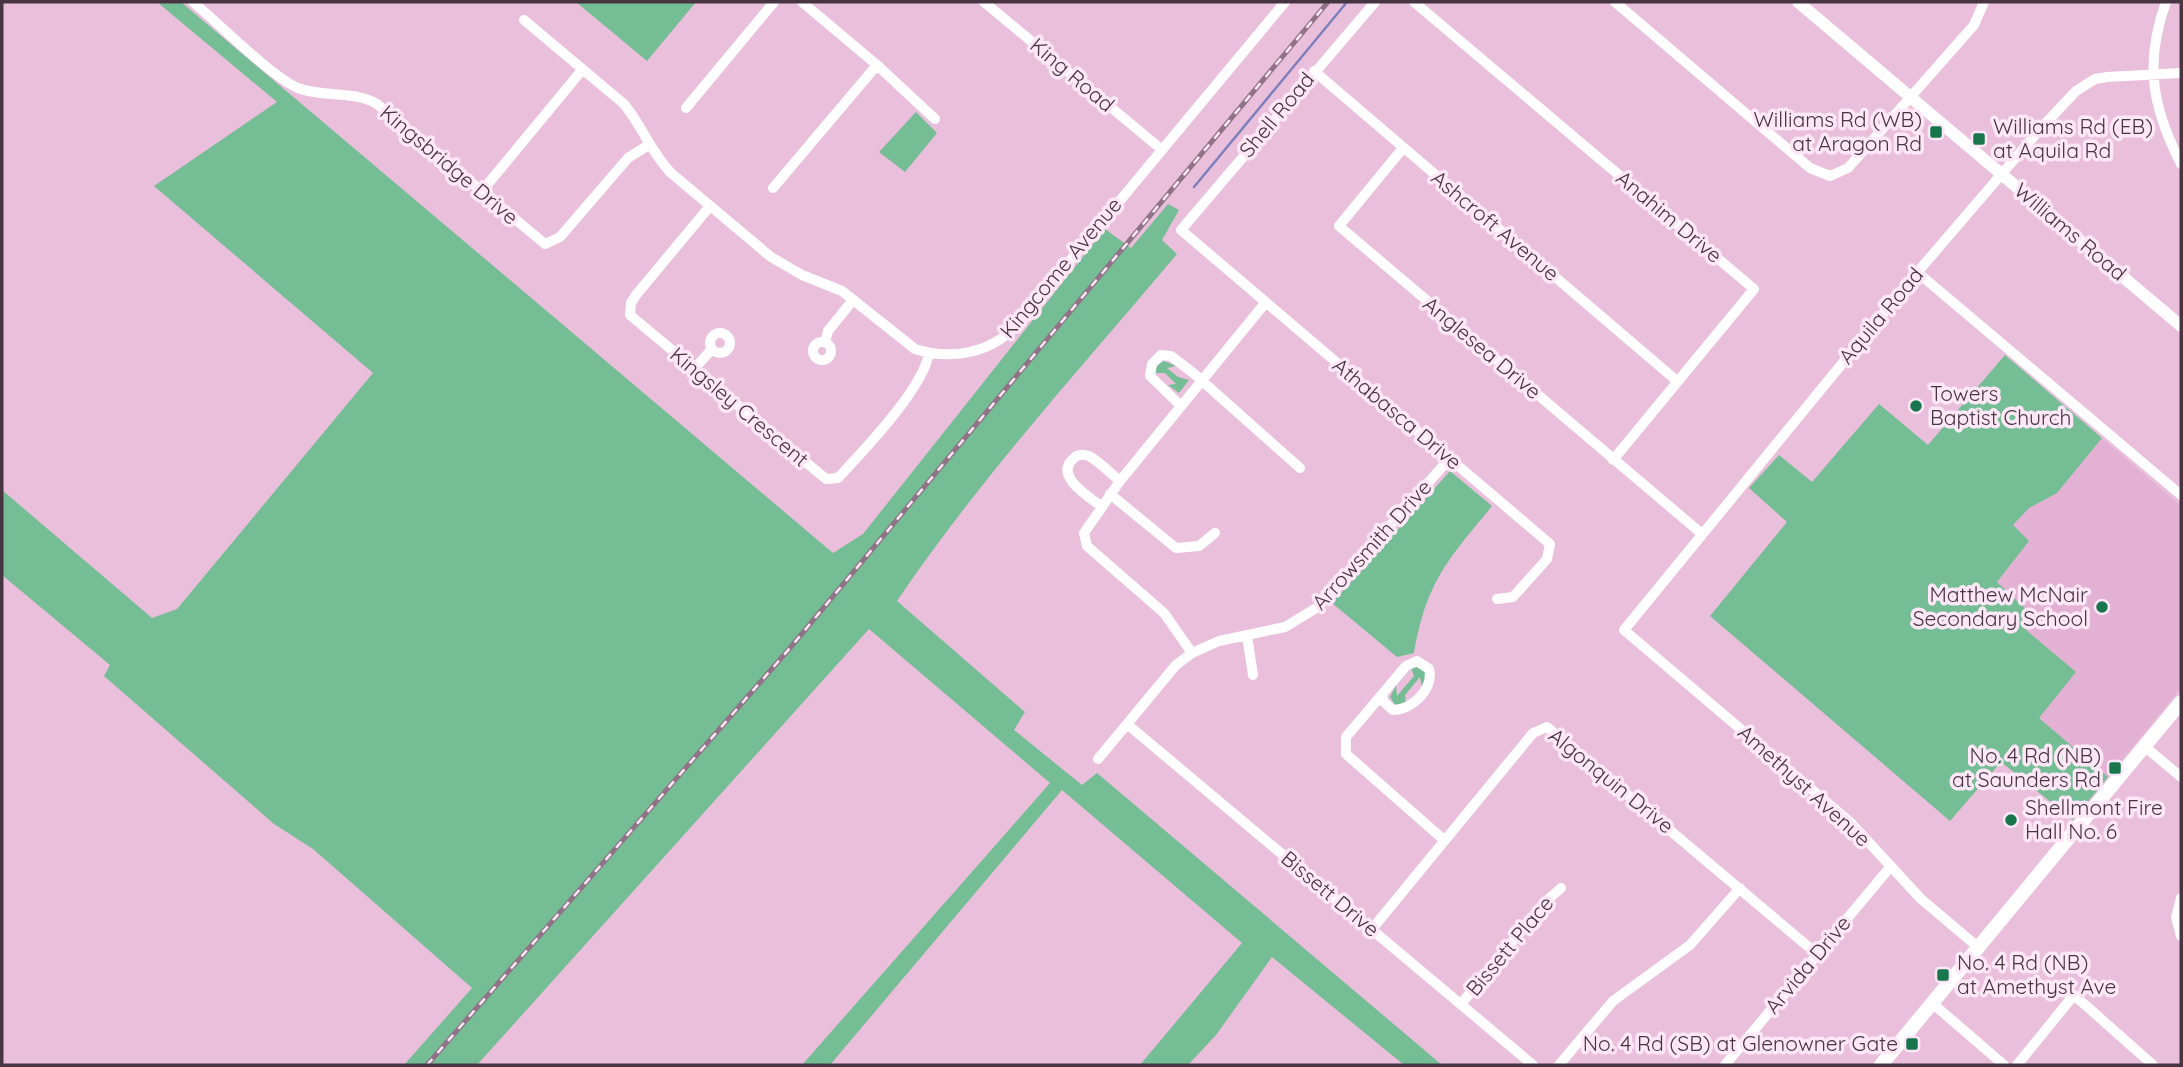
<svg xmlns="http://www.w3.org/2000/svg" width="2183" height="1067" font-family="Quicksand,sans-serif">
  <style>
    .built { fill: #e3b1d3 }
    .green { fill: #75bd95 }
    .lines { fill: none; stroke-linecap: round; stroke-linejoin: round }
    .stream { stroke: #7e80bc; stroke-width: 2.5 }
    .minor { stroke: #fff; stroke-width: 10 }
    .tertiary { stroke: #fff; stroke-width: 12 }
    .secondary { stroke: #fff; stroke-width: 14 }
    .rail-casing { stroke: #907387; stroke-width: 5 }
    .rail { stroke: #fee7f6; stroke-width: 2.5; stroke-dasharray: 8; stroke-linecap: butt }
    .poi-dot { fill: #17764c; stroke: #fee7f6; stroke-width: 2.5 }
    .labels { text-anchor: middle; stroke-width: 7; stroke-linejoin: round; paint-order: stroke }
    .street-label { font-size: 21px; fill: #473642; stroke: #fee7f6 }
    .poi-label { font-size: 21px; fill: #473642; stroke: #fee7f6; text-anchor: end }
  </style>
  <rect width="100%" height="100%" fill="#eabfdc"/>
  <path class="built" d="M 2102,438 L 2181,506 L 2181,688 L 2108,777 L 2039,718 L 2025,629 L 2034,617 L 1997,582 L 2029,541 L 2012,526 L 2029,508 L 2057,493 Z"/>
  <path class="green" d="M 157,2 L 181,2 L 833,553 L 863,534 L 1105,229 L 1131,248 L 1168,204 L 1179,210 L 1162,240 L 1177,254 C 1082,367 980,478 897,601 L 1025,712 L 1014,730 L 1082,785 L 1097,773 L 1442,1065 L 1404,1065 L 1272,957 L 1216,1035 L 1188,1065 L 1140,1065 L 1242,943 L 1062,790 L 830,1065 L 802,1065 L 1050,783 L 869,629 L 477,1065 L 404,1065 L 472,988 L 313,849 L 274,824 L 104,676 L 110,665 L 2,575 L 2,490 L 152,618 L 177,609 L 373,373 L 154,186 L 277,102 Z
    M 576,2 L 696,2 L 647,61 Z
    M 916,112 L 937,133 L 905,172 L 879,152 Z
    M 2005,355 L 2102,438 L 2057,493 L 2029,508 L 2013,525 L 2029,541 L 1997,582 L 2034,617 L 2026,630 L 2076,672 L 2039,718 L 2108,777 L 2073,820 L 2001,762 L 1950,821 L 1710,616 L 1787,522 L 1749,488 L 1779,455 L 1812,482 L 1879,404 L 1928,445 Z
    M 1164,361 L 1176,366 L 1167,368 L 1178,377 L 1189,380 L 1179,393 L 1168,385 L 1176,384 L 1165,373 L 1155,373 L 1157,365 Z
    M 1450,471 L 1492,506 C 1447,561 1427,581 1414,653 L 1397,657 L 1332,603 Z
    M 1419,667 L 1427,674 L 1422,687 L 1420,677 L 1405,695 L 1406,705 L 1395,705 L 1390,697 L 1396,685 L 1397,696 L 1414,676 L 1411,668 Z"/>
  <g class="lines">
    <path class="stream" d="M 1194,187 L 1347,2"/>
    <path class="minor" d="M 193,2 C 217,22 273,78 298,88 C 323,98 354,90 377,104 L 545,244 L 560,237 L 628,158 L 650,144
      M 802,2 L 877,65 L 935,119
      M 984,2 L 1161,149
      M 1375,2 L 1181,230 L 1550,544 L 1547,559 L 1513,597 L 1497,599
      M 1414,2 L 1754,289 L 1613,460
      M 1615,2 L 1810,168 L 1830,176 L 1848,168 L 1974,25 L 1984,2
      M 2166,2 C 2144,63 2152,107 2181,164
      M 524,20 L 624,104 C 642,126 651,152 671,173 L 771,257 L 802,275 L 842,291 L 915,349 C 949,360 988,354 1014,328 L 1285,2
      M 1314,71 L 1677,381
      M 686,108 L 774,2
      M 1403,148 L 1339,226 L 1702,534
      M 773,188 L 877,65
      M 482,191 L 582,70
      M 710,206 L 636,295 L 631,303 L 630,315 L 826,479 L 838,478 C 864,450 923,389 929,353
      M 1917,272 L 2181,495
      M710 343a10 10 0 1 1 20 0a10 10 0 1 1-20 0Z
      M813 351a9 9 0 1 1 18 0a9 9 0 1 1-18 0Z
      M 825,342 L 828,331 L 853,300
      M 694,369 L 712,349
      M 1180,405 L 1150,376 L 1152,364 L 1161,355 L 1171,356 L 1192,372 L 1300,468
      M 1110,494 L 1176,548 L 1199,546 L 1215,533
      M 1101,506 C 1089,497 1054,476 1073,459 C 1077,454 1083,454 1089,456 C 1100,462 1110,473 1120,481
      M 1247,636 L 1253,675
      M 1192,653 L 1164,613 L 1087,546 L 1084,533 L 1120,481 L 1266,302
      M 1382,695 L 1384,702 L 1393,710 C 1412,710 1434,689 1429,669 L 1417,661 L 1406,666 L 1346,737 L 1346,754 L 1444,840
      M 1127,724 L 1533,1065
      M 2144,746 L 2181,777
      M 1098,759 L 1176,665 L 1192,653 L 1219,641 L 1285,627 L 1318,607 L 1450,458
      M 2181,898 L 2176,917 L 2181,936
      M 1372,929 L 1533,733 L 1547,727 L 1817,954
      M 1978,947 L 1921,899 L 1850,822 L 1624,630 L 1909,282 L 2042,127 L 2076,91 L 2095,79 L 2107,77 L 2181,73
      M 1932,1003 L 2004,1065
      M 1461,1004 L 1544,903 L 1561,888
      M 1559,1065 L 1613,1001 L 1690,945 L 1740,888
      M 1725,1065 L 1891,866
      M 2017,1065 L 2074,995 L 2153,1065"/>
    <path class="tertiary" d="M 1798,2 L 2181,326"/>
    <path class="secondary" d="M 1881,1065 L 2181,702"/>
    <defs>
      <path id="rail" d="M 427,1065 L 790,648 L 1328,2"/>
    </defs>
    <use href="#rail" class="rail-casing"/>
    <use href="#rail" class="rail"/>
  </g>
  <g class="poi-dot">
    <rect x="1929" y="125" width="14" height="14" rx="3.5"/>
    <rect x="1972" y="132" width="14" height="14" rx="3.5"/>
    <circle cx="1916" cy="406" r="7"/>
    <circle cx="2102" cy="607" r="7"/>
    <rect x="2108" y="761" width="14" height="14" rx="3.5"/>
    <circle cx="2011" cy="820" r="7"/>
    <rect x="1936" y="968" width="14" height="14" rx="3.5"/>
    <rect x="1905" y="1037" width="14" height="14" rx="3.5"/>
  </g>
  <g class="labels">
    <g class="street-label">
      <text transform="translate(1072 75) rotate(40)" y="7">King Road</text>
      <text transform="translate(1277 115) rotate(-50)" y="7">Shell Road</text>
      <text transform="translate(449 165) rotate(40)" y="7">Kingsbridge Drive</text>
      <text transform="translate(1669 217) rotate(40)" y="7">Anahim Drive</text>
      <text transform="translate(1495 226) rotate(40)" y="7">Ashcroft Avenue</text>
      <text transform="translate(2070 232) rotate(40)" y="7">Williams Road</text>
      <text transform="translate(1061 268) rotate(-50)" y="7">Kingcome Avenue</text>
      <text transform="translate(1881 316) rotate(-50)" y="7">Aquila Road</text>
      <text transform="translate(1482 348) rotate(40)" y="7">Anglesea Drive</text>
      <text transform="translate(739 407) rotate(40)" y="7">Kingsley Crescent</text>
      <text transform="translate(1397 414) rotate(40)" y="7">Athabasca Drive</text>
      <text transform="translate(1372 545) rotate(-48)" y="7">Arrowsmith Drive</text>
      <text transform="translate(1611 781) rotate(39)" y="7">Algonquin Drive</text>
      <text transform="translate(1804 786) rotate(42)" y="7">Amethyst Avenue</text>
      <text transform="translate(1330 894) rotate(40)" y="7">Bissett Drive</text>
      <text transform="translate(1510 946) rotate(-50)" y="7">Bissett Place</text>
      <text transform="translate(1808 965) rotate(-50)" y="7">Arvida Drive</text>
    </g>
    <g class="poi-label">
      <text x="1922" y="127">Williams Rd (WB)<tspan x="1922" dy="24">at Aragon Rd</tspan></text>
      <text x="1993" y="134" text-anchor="start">Williams Rd (EB)<tspan x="1993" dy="24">at Aquila Rd</tspan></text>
      <text x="1930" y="401" text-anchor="start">Towers<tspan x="1930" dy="24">Baptist Church</tspan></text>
      <text x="2088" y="602">Matthew McNair<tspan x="2088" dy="24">Secondary School</tspan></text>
      <text x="2101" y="763">No. 4 Rd (NB)<tspan x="2101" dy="24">at Saunders Rd</tspan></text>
      <text x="2025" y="815" text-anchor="start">Shellmont Fire<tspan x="2025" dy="24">Hall No. 6</tspan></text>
      <text x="1957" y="970" text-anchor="start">No. 4 Rd (NB)<tspan x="1957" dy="24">at Amethyst Ave</tspan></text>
      <text x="1898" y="1051">No. 4 Rd (SB) at Glenowner Gate</text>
    </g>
  </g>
  <rect width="2183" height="1067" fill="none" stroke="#473642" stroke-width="7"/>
</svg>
